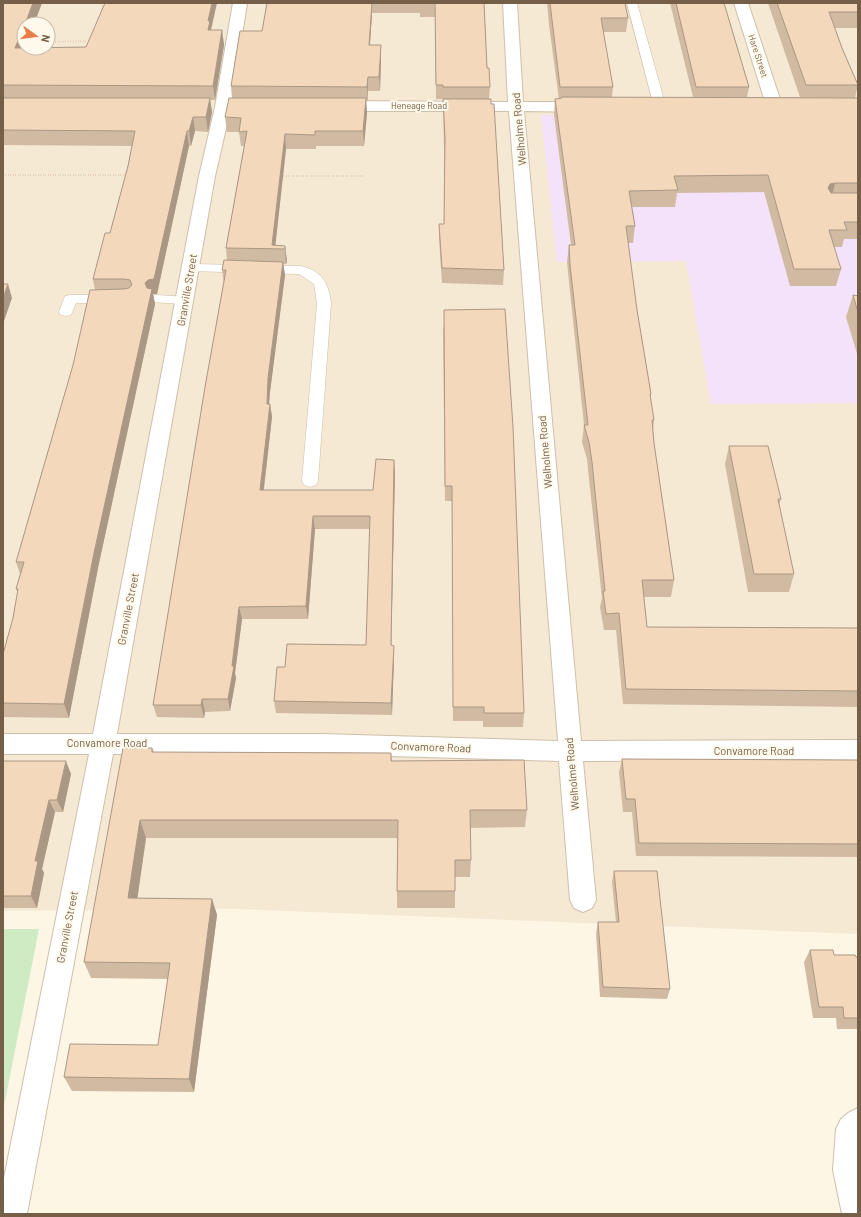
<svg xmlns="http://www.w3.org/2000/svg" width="861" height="1217" font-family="Barlow,sans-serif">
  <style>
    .residential { fill: #f5e9d3; fill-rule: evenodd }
    .education { fill: #f3e2f9 }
    .green { fill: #cfebc3 }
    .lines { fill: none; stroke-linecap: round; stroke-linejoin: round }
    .service-casing { stroke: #cfbfab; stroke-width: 1 }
    .minor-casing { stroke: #cfbfab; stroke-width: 2 }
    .path { stroke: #d8bc9f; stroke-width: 2; stroke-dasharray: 0.5 2; stroke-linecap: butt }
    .service { fill: #fff; fill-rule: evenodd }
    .minor { fill: #fff; fill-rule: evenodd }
    .wall { fill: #d1baa2 }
    .shaded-wall { fill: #aa9784 }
    .building { fill: #f3d8bc; stroke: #aa9784 }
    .labels { text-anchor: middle; stroke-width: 4; stroke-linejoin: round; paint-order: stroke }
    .far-street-label { font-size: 9px; fill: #765f49; stroke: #fffaec }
    .street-label { font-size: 11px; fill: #765f49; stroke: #fffaec }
  </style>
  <rect width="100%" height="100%" fill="#fdf6e5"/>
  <path class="residential" d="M 3,3 L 858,3 L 858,934 L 236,909 L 3,911 ZM 24,24 L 48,24 L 48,48 L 24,48 Z"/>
  <path class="education" d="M 760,114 L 858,196 L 858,403 L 711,404 L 686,261 L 557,262 L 541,115 Z"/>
  <path class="green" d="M 3,929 L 39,929 L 3,1111 Z"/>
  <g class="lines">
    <defs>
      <path id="service" d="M 627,3 L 637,3 L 666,107 L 664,109 L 656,109 L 654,107 Z
        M 191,264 L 301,266 C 322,271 329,283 331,304 L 318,481 L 316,485 L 310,487 L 304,485 L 302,481 L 317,304 L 314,284 L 299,274 L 186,271 L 184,268 L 186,265 Z
        M 70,295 L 111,295 L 116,296 L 118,299 L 116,302 L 111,303 L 76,303 L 71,315 L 66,316 L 61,315 L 59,312 L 65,296 Z
        M 156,295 L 190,297 L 192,300 L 190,303 L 185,304 L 151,302 L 149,299 L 151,296 Z"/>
      <path id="minor" d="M 233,3 L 247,3 L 231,107 L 215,176 L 117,734 L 321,734 L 558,741 L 509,111 L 336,111 L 331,109 L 328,106 L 331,103 L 336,101 L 508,102 L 503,3 L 517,3 L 523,102 L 584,102 L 589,104 L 592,107 L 589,110 L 584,112 L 524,111 L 581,741 L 858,740 L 858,760 L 583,761 L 596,900 L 592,908 L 583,912 L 574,908 L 570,900 L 559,761 L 321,754 L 113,754 L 27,1214 L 3,1214 L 3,1183 L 89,754 L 3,754 L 3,734 L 93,734 L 199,176 L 215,107 Z
        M 734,3 L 748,3 L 783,108 L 780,111 L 775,113 L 770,111 L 767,108 Z
        M 858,1108 L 858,1214 L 842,1214 L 833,1170 L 836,1129 L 841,1119 L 848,1113 Z"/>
    </defs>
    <use href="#service" class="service-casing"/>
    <use href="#minor" class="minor-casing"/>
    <path class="path" d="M 100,16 L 104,3
      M 48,42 L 92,41
      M 3,175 L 128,175
      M 281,176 L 364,176"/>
    <use href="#service" class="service"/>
    <use href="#minor" class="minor"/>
  </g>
  <path class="wall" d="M 3,3 L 42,3 L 34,24 L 24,24 L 24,48 L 86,47 L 211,30 L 222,30 L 224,45 L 215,100 L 210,100 L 212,112 L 208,132 L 195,131 L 191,146 L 189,146 L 157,294 L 153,294 L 155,304 L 98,568 L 69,718 L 3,717 L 3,654 L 13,618 L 18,593 L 16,589 L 20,574 L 16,562 L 95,290 L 93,279 L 110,233 L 128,166 L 132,146 L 3,145 Z
    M 267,3 L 484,3 L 487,68 L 490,87 L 489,99 L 504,270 L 503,285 L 442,283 L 439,239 L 439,224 L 444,224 L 444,150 L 443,101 L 443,99 L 436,99 L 435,17 L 420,17 L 420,13 L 372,13 L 370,45 L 381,45 L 381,59 L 380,91 L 368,91 L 368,101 L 366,101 L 367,113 L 364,146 L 316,146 L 316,149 L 286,149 L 275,245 L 285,246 L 287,261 L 286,264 L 283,264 L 285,275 L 270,392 L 269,404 L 270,404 L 272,417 L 264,490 L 373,490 L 395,473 L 391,646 L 394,658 L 392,715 L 276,713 L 274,701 L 285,667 L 366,645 L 370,529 L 315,529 L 308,619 L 242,619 L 235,673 L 236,678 L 230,711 L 205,712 L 204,718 L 157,717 L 153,705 L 224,284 L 222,270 L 227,260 L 226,248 L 244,146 L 241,146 L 239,132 L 227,132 L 225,117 L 232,98 L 231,86 L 262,31 Z
    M 547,3 L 625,3 L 628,18 L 626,32 L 603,32 L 613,87 L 612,97 L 693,97 L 670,3 L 724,3 L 749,87 L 747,97 L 800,97 L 768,3 L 858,3 L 858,28 L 835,28 L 842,48 L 858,84 L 855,98 L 858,98 L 858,239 L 844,239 L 842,247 L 834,247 L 841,269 L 836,286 L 790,286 L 764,192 L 677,193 L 675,207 L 632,207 L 635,226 L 633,243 L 628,243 L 637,310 L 651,394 L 650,398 L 654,420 L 653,430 L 654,443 L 674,580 L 671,597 L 644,597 L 647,627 L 858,628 L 858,707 L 623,704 L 616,630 L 604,630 L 600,607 L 602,598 L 589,479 L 587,459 L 582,442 L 584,425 L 569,282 L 567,262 L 569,245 L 571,245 L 554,115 L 555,99 L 559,99 L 549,25 Z
    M 853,295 L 858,296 L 858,357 L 846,317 Z
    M 443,325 L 524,713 L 523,727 L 483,727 L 483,721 L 453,721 L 452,501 L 445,501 Z
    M 729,446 L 781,499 L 779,505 L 794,574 L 789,592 L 748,592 L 725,464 Z
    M 152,748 L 154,752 L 391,753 L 392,761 L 527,810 L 525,827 L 470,828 L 471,860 L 470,877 L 455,877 L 455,908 L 397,908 L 397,838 L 146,838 L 137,898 L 212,899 L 217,915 L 194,1092 L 72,1091 L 64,1077 L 158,1045 L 168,979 L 91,978 L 84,962 Z
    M 622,759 L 858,760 L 858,857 L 636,856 L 632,812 L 623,812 L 619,772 Z
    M 3,761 L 71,774 L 63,812 L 55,812 L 42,869 L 44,873 L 37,908 L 3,908 Z
    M 614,871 L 670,989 L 667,999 L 600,997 L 596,933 L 598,922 L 616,922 L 612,882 Z
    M 810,950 L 834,955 L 858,957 L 858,1029 L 837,1029 L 836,1018 L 813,1018 L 804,962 Z"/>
  <path class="shaded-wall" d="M 33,3 L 42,3 L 34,24 L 25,24 Z
    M 212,3 L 217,3 L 211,30 L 212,35 L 208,30 L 208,21 Z
    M 372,3 L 372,13 L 369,59 L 369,45 Z
    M 24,26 L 24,48 L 15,48 Z
    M 222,30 L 224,45 L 215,100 L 213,86 Z
    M 381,45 L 381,59 L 380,91 L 379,77 Z
    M 368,77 L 368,101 L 367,87 Z
    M 210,98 L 212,112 L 208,132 L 206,117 Z
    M 366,98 L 367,113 L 364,146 L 363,131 Z
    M 193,117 L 195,131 L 191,146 L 189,131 Z
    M 187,131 L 189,146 L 157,294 L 153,294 L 155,304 L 98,568 L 69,718 L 64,704 L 94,553 L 148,298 L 145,283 Z
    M 285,134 L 286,149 L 275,249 L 272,245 Z
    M 835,183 L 831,200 L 828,188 L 830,184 Z
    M 285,246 L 287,261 L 286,264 L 285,249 Z
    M 283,262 L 285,275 L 270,392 L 268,417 L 267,404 L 268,378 Z
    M 8,284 L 12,298 L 3,324 L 3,298 Z
    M 270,404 L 272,417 L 262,503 L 260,490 Z
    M 394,460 L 395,473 L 391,658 L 391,645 Z
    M 313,516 L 315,529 L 308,619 L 306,606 Z
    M 239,607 L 242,619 L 235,673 L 236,678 L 230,711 L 228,699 Z
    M 394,646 L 394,658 L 392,715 L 391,703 Z
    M 202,699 L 205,712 L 204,718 L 201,705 Z
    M 66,761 L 71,774 L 63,812 L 57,800 Z
    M 49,800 L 55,812 L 42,869 L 44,873 L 37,908 L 31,896 L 35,861 Z
    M 140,820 L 146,838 L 135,915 L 128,898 Z
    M 212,899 L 217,915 L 194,1092 L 189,1079 Z"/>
  <path class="building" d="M 3,3 L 33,3 L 25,24 L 24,24 L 24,26 L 15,48 L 24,48 L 86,47 L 105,3 L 212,3 L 208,21 L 210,21 L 208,30 L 222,30 L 213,86 L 3,85 Z
    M 267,3 L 372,3 L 369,45 L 381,45 L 379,77 L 368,77 L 367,87 L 231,86 L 240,31 L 262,31 Z
    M 435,3 L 484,3 L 487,68 L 489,68 L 490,87 L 443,87 L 443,85 L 436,85 Z
    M 550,3 L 625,3 L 628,18 L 601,18 L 613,87 L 560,87 Z
    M 676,3 L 724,3 L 749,87 L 696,87 Z
    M 777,3 L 858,3 L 858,12 L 829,12 L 842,48 L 858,85 L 806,85 Z
    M 562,97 L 858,98 L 858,183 L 835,183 L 830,184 L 828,188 L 831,193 L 858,193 L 858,222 L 844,222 L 847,230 L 829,230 L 841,269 L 794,269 L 768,175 L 674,176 L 678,190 L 629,191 L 635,226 L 626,226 L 637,310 L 651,394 L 650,394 L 654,420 L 652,420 L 654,443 L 674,580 L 642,580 L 647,627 L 858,628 L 858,691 L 626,689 L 619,613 L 606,614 L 603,591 L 605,591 L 592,462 L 589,442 L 584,425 L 588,425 L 570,265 L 569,245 L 575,245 L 555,99 L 562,98 Z
    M 3,98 L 210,98 L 206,117 L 193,117 L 189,131 L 187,131 L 154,279 L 148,280 L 145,283 L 147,288 L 152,289 L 94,553 L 64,704 L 3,703 L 3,654 L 13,618 L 18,589 L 16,589 L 24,562 L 16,562 L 73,365 L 90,290 L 124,289 L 129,288 L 132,285 L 130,280 L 124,279 L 93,279 L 105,233 L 110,233 L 128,166 L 135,131 L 3,130 Z
    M 229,98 L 366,98 L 363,131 L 315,131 L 315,135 L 285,134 L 272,245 L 285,246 L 285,249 L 226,248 L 247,131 L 239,132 L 241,118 L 225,117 Z
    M 443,99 L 491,99 L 491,104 L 494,104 L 504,270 L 442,268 L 439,224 L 444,224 L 445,137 Z
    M 224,260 L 283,262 L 268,378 L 267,404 L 270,404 L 260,490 L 373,490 L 376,459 L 394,460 L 391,645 L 394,646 L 391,703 L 274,701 L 277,667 L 285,667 L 287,644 L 366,645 L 370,516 L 313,516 L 306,606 L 239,607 L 232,666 L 234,666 L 228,699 L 202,699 L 201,705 L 153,705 L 205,387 L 226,270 L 222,270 Z
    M 3,284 L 8,284 L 3,298 Z
    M 853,295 L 858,296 L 858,312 Z
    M 505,309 L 513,427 L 524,713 L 484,713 L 484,707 L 453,707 L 452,486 L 445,486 L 444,310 Z
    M 729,446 L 768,446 L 781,499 L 778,499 L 794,574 L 754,574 Z
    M 123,748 L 152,748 L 152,752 L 391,753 L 391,761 L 524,760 L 527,810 L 470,810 L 471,860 L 455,860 L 455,891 L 397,891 L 398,820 L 140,820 L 128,898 L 212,899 L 189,1079 L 64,1077 L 70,1044 L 158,1045 L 170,963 L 84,962 Z
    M 622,759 L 858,760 L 858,844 L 639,843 L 635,799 L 626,799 Z
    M 3,761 L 66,761 L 57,800 L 49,800 L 35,861 L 38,861 L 31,896 L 3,896 Z
    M 614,871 L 657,871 L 670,989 L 603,987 L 598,922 L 619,922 Z
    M 810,950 L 833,950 L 834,955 L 855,955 L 856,957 L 858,957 L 858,1018 L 844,1018 L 843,1007 L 819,1007 Z"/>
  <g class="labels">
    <g class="far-street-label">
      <text transform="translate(758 56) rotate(72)" y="3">Hare Street</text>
      <text x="419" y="109">Heneage Road</text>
    </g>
    <g class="street-label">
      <text transform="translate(519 129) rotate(-95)" y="4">Welholme Road</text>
      <text transform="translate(187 290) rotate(-80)" y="4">Granville Street</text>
      <text transform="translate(545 452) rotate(-95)" y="4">Welholme Road</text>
      <text transform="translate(128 609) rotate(-79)" y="4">Granville Street</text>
      <text x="107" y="747">Convamore Road</text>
      <text transform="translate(431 747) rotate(2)" y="4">Convamore Road</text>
      <text x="754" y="755">Convamore Road</text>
      <text transform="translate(572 774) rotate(-95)" y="4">Welholme Road</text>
      <text transform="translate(67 927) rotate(-79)" y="4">Granville Street</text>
    </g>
  </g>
  <rect width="861" height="1217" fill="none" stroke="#765f49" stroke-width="8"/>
  <g transform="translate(36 36) rotate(104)"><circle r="19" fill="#fffaec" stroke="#c8bcab"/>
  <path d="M0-3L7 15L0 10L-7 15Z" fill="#e97e48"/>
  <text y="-6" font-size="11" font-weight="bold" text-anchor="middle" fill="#765f49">N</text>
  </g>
</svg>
